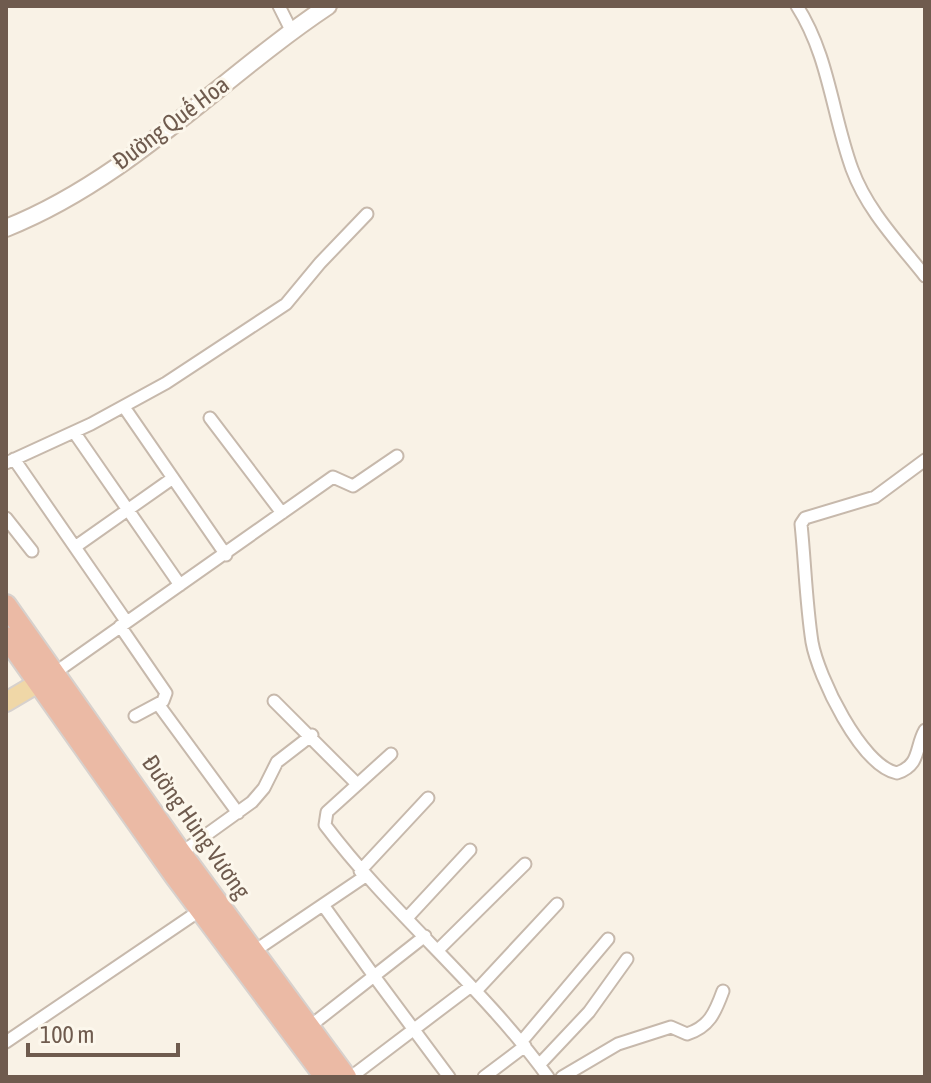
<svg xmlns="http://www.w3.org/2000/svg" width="931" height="1083" font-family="'Asap Condensed',sans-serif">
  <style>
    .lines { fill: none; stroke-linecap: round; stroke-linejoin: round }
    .street-casing { stroke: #c7b9ac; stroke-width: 15 }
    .secondary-casing { stroke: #c9b9aa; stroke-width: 20 }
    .primary-casing { stroke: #d7d1cd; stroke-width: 22 }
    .highway-casing { stroke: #d7d1cd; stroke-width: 24 }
    .street { stroke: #fff; stroke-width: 11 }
    .secondary { stroke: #fff; stroke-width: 16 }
    .primary { stroke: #f0d7a7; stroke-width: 18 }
    .highway { stroke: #ebbaa5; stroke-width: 20 }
    .labels { text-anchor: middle; stroke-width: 6; stroke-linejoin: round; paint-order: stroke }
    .street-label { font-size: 24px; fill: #6f5b4e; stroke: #fcf7ec }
  </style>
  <rect width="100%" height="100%" fill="#f9f2e6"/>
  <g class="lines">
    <defs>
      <path id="street" d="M 279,6 L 291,30
        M 797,6 C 829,56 832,114 852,169 C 867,210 898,242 925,276
        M 124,407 L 226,555
        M 210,418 L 282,513
        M 74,432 L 180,585
        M 14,459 L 126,621
        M 925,460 L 875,497 L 805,518 L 801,524 C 805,563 806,603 812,642 C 818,676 861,766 897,773 C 921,765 915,747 925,730
        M 6,463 L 91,424 L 166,383 L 286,304 L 320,263 L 367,214
        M 6,518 L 32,551
        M 75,547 L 173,478
        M 120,626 L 166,693 L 163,701 L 135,716
        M 56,672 L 333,477 L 353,486 L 397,456
        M 274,701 L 357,784
        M 158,704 L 238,813
        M 391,754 L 327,812 L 325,825 C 393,915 482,986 548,1077
        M 181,853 L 252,802 L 264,788 L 277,762 L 312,735
        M 360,871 L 428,798
        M 407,918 L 470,850
        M 425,936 L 374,976 L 449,1077
        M 438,950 L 525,864
        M 253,952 L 364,877
        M 476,991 L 557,904
        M 309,1027 L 374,976 L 323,905
        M 522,1041 L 608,939
        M 6,1042 L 205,907
        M 539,1065 L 589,1012 L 627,959
        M 351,1077 L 471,986
        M 484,1077 L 525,1046
        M 562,1077 L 618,1044 L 671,1027 L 687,1034 C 709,1027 715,1013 723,991"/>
      <path id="secondary" d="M 6,228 C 129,179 220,78 328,6"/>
      <path id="primary" d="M 6,702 L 50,676"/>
      <path id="highway" d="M 6,605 L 181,853 L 346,1077
        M 6,637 L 175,876 L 325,1077"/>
    </defs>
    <use href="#street" class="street-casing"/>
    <use href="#secondary" class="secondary-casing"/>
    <use href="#primary" class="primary-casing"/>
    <use href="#highway" class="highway-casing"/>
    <use href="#street" class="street"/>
    <use href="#secondary" class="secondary"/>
    <use href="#primary" class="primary"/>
    <use href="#highway" class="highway"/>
  </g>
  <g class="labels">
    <g class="street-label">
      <text transform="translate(171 123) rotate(-37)" y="8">Đường Quế Hoa</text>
      <text transform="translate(196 827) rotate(55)" y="8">Đường Hùng Vương</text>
    </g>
  </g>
  <rect width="931" height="1083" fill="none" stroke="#6f5b4e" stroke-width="16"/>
  <path d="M28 1043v12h150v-12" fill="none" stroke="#6f5b4e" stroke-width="4"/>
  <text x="40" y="1043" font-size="24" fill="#6f5b4e" stroke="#fcf7ec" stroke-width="6" paint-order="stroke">100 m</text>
</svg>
